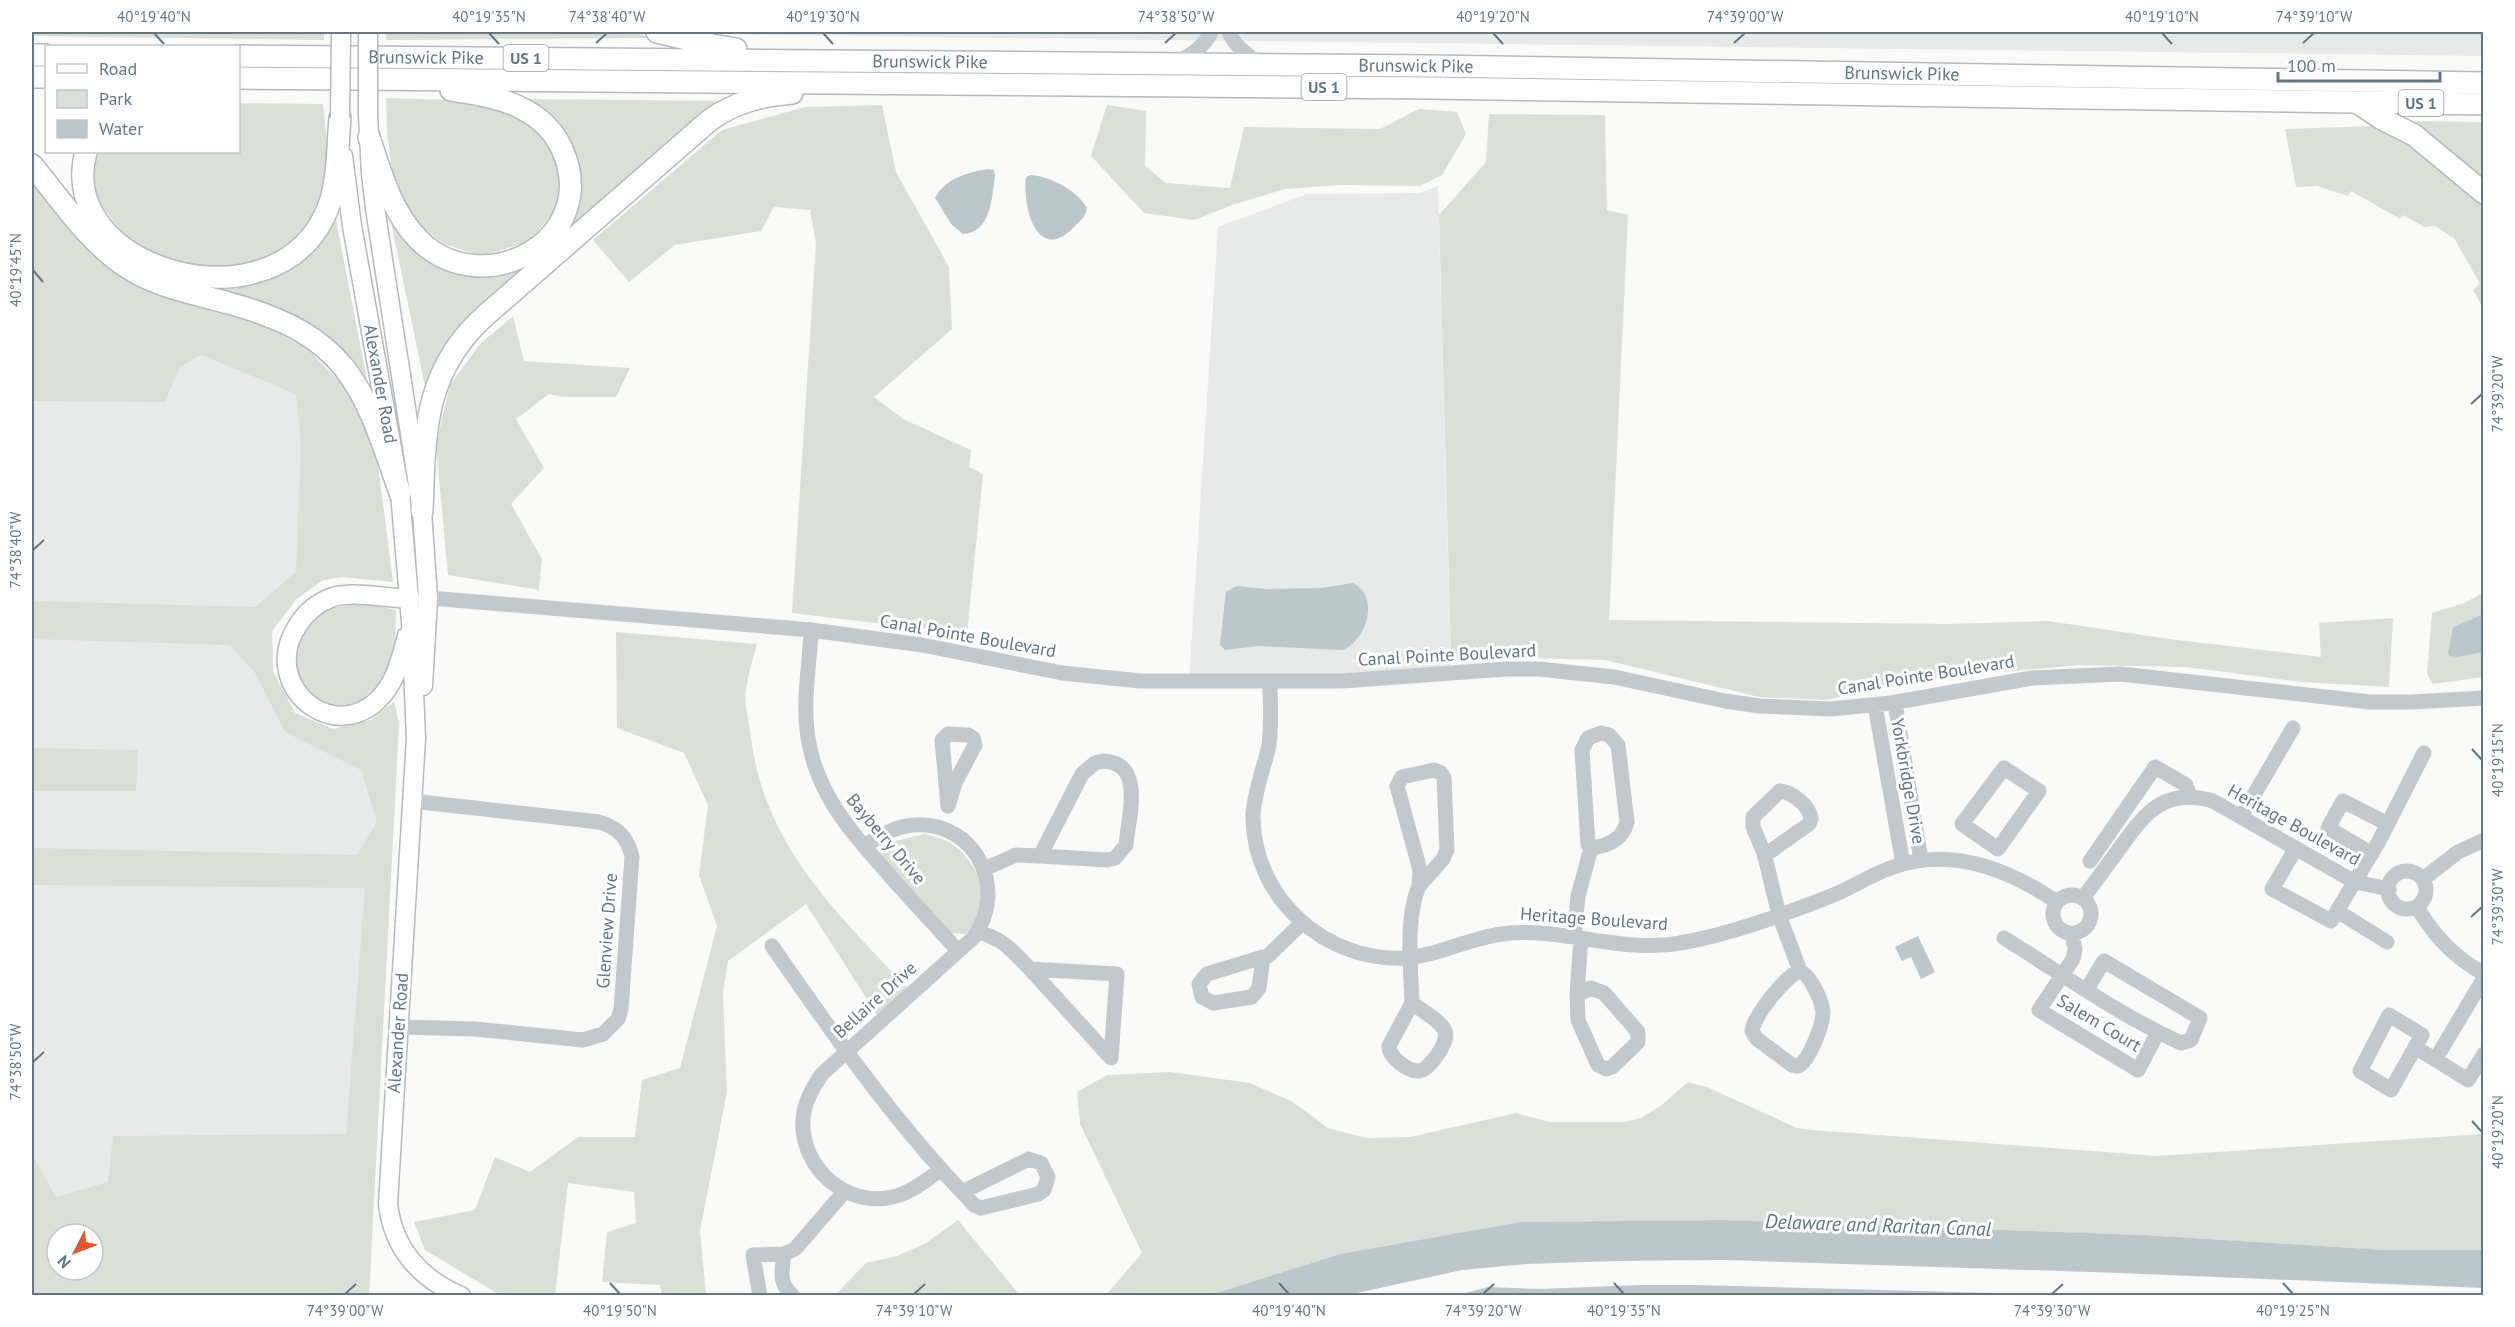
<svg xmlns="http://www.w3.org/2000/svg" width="2515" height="1327" viewBox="0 0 2515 1327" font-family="'PT Sans',sans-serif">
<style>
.built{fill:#e8e9e9;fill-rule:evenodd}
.green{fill:#dadfd7;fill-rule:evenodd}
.water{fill:#bbc7cb}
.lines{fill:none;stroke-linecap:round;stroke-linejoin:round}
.major-casing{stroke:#b5babe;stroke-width:21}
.highway-casing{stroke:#b4b9bd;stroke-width:24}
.minor{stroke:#c3c8cc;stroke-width:15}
.major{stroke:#fff;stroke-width:18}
.highway{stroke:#fff;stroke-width:21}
.major-bridge-casing{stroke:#b5babe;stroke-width:21;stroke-linecap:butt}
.major-bridge{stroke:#fff;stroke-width:18}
.ticks{fill:none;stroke:#657683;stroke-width:2}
.labels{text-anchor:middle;stroke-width:6;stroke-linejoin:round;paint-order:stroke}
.shield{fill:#fff;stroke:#939fa8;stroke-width:1.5}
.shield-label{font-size:16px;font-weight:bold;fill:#657683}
.street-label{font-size:18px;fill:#657683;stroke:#fff}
.water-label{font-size:20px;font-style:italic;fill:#60757c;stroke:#fff}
.neatline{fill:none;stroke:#657683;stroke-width:2}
.ticks-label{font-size:15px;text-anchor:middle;fill:#657683}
</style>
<rect width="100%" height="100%" fill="#fafaf8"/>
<!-- built -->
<path class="built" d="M722 32H2483L2484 56 756 35Z
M32 180 154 292 267 327 307 349 343 385 378 466 393 582 343 577 323 580 296 600 272 631 273 672 295 713 333 729 371 720 394 702 399 723 369 1295H32ZM57 1234H93V1270H57Z
M1438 186 1451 673 1189 681 1218 227 1307 194 1420 193Z"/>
<!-- green -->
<path class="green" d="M32 32H324V40L32 36Z
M386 32H632L653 38 386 40Z
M386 98 485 101 535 127 560 162 557 209 528 242 481 256 444 244 415 222 393 180 387 132Z
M525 99 729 101 564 234 578 172Z
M239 103 323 104 329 164 316 215 289 250 238 267H199L165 260 125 235 92 194 94 152H238Z
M882 105 896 172 949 267 952 329 874 397 903 419 971 450 969 467 983 474 967 634 792 613 816 243 810 210 774 207 761 231 675 245 629 282 593 240 722 130 805 107Z
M1107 105 1146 111 1145 166 1166 183 1230 188 1244 127 1380 129 1419 109 1457 112 1466 134 1442 175 1420 186 1341 185 1285 189 1235 204 1194 220 1144 213 1091 156Z
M1489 114 1605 115 1607 210 1628 215 1609 620 1948 624 2048 621 2169 639 2321 657 2319 623 2393 618 2389 687 2302 682 2186 667 2079 665 1935 678 1826 700 1759 697 1605 660 1526 658 1464 660 1451 656 1439 215 1486 162Z
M2409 121 2483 122V184Z
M2371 126 2405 138 2483 204V308L2473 290 2480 284 2454 238 2435 226 2424 227 2403 215 2400 219 2351 191 2348 196 2317 186 2296 187 2285 129Z
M32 180 154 292 267 327 307 349 343 385 364 425 378 466 393 582 343 577 323 580 296 599 272 631 273 671 295 713 333 729 371 720 394 702 399 723 369 1295H32V1154L56 1197 108 1182 113 1136 346 1134 365 888 32 885V848L357 855 377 822 361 770 285 732 255 673 230 645 32 639V601L255 607 296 572 301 446 296 394 201 355 180 367 165 402 32 401ZM57 1234H93V1270H57Z
M336 220 369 390 302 322 207 289 295 263Z
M391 222 419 252 460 275 531 264 470 318 443 350 425 386Z
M513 316 524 361 630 368 616 397H562L549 394 516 419 544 468 511 504 542 559 539 590 448 575 436 445 450 385 480 344Z
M2483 593V614L2453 627 2458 657 2483 652V677L2433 684 2427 674 2432 613 2464 603Z
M362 603 396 610 395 647 384 678 361 701 332 710 302 690 296 659 303 630 326 609Z
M616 632 757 644C753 659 748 674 746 689 744 702 748 717 750 730 762 846 837 912 912 993L881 1021 806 904 728 961 723 993 727 1092 700 1231 706 1295H662L660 1285 602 1282 607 1232 636 1223 634 1192 568 1183 555 1295H500L425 1250 414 1222 475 1210 495 1157 530 1172 578 1137H635L642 1080 680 1068 717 926 699 875 708 805 684 753 617 728Z
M32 748 138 750 136 791H32Z
M925 834C934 837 945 839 952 844 965 852 985 880 984 896 984 910 974 924 966 934L949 933 879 853 886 843Z
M1170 1072 1250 1083 1293 1102 1328 1128 1366 1138 1410 1137 1516 1113 1549 1122H1624L1641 1118 1662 1105 1688 1082 1707 1087 1797 1128 1812 1130 2157 1156 2483 1134V1250H2385L2143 1235 1723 1220 1520 1222 1340 1254 1210 1295H1106L1142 1253 1080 1124 1077 1092 1107 1075Z
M958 1220 1018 1293 1028 1295H835L866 1263 897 1256 926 1243Z"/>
<!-- water -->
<path class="water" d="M989 169 994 170 995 176C992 197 991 233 963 234L951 224 935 198C945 178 969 172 989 169Z
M1030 175C1050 176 1077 190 1087 208 1086 216 1081 220 1075 226 1038 266 1022 208 1026 177Z
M1353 583C1380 596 1367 640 1343 650L1258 646 1225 650 1220 645 1226 592 1237 586 1265 589 1321 588Z
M2483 614V652L2458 657 2450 656 2448 654 2453 627Z
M1918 936 1935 972 1921 979 1911 957 1902 961 1895 947Z
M1723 1220 2143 1235 2385 1250H2483V1288L2120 1273 1723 1260 1617 1261 1527 1264 1462 1270 1348 1295H1210L1340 1254 1520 1222Z
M1640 1285H1698L2067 1295H1458L1488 1287 1540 1289Z"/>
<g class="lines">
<!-- major casing -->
<g class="major-casing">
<g id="major">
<path d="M368 115 371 174 375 208 422 511 428 598 423 686"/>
<path id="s1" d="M343 156 352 226 400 493 411 622 416 738 388 1204C393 1248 420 1279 461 1296"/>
<path d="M407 636C403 651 399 668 391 683 346 758 255 689 298 625 306 612 319 602 333 597 354 591 388 598 410 599"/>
</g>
</g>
<!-- highway casing -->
<g class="highway-casing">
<g id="highway">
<path d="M657 32 712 45 736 49"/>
<path d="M32 55H46"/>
<path id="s2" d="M238 56 1431 66 2484 83"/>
<path d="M32 77H46"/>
<path d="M238 78 1431 88 2484 104"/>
<path d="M2358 103 2382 119 2414 135 2484 193"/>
<path d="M369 137C381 173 391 211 418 239 483 305 603 239 562 149 554 131 539 117 521 108 500 97 474 94 451 90"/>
<path d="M86 152C54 268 268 331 324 217 339 188 337 150 340 118"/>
<path d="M32 165C61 200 89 243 128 268 159 288 197 294 232 304 350 337 363 386 400 493"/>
<path d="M422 511C425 433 423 370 487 314L710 120C735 102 761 96 792 93"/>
</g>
</g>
<!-- minor -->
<path class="minor" d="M1229 32C1235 47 1248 55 1261 65
M1176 63C1191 55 1204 47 1211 32
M416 599H442L811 630 922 645 1062 673 1140 681H1342L1506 669H1539L1614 677 1725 701 1760 706 1831 709 1891 703 2032 678 2121 674 2370 702H2411L2484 698
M811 630C810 663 803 697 807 730 813 791 852 833 891 877 913 902 936 926 958 951
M1270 681C1270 702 1272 724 1269 745 1264 769 1254 791 1253 816 1253 898 1325 962 1405 958 1438 956 1469 938 1502 934 1561 926 1621 954 1680 943 1729 935 1785 914 1831 896 1851 888 1869 876 1888 869 1948 845 2007 868 2057 902
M1895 703 1921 860
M1875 705 1903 864
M1601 733 1609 735 1618 745 1627 822C1623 839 1608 846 1591 848L1588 845 1582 750 1588 738Z
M948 734 968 735 973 738 975 745 955 783 948 806 942 740Z
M1103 761C1146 763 1128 818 1126 845L1115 858 1107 860 1040 856 1082 774 1095 763Z
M2004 768 2039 791 1998 849 1962 824Z
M1434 770 1441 773 1444 778 1447 850 1443 859 1419 886 1420 870 1397 786 1402 777Z
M1780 791C1792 792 1810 806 1811 819L1809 824 1768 853H1764L1753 827V817Z
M2241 817 2293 728
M864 846C879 837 895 826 914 825 976 821 1009 889 973 938L822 1074C814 1086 807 1097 804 1111 795 1160 839 1205 887 1198 908 1195 924 1182 940 1170
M2296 848 2272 889 2331 921 2378 843 2424 753
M1764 853 1779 915 1800 971
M2372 854 2328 828 2343 801 2388 824
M2090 861 2155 767 2186 785 2190 797
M984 869 1016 855 1040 856
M2388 890a19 19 0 1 1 38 0a19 19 0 1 1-38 0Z
M2423 879 2458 852 2484 840
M2053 914a19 19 0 1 1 38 0a19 19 0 1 1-38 0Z
M2083 898C2096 881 2109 863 2122 845 2147 810 2166 788 2213 801L2355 882 2389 889
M2417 907C2434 936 2454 957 2484 974
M2337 911 2387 942
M977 932C1001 937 1013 951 1030 969
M2072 934 2075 949 2073 959 2039 1010 2138 1070 2158 1032
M1574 937 1578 896 1591 848
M2004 938C2062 974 2119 1015 2181 1043L2191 1040 2200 1018 2104 961 2087 989
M772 946C831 1031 890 1116 962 1192
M1263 957 1259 988 1252 997 1213 1003 1202 997 1199 984 1207 974Z
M1263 957 1268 956 1302 923
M1030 969 1117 974 1111 1058Z
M1800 971C1811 976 1822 1001 1823 1012 1823 1024 1809 1062 1798 1066L1792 1065 1757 1039 1752 1031C1754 1016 1786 975 1800 971Z
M1591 988 1604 993 1638 1032V1042L1612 1067 1606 1069 1598 1065 1578 1020 1577 995Z
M1577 995 1581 938
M1412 1003C1422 1011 1440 1020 1445 1031 1450 1041 1429 1070 1419 1071 1408 1072 1388 1056 1389 1046Z
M1412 1003C1411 969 1405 918 1419 886
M2389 1015 2422 1035 2391 1090 2360 1071Z
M398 1027 475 1029 583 1040 603 1034 618 1019 621 1009 632 857C628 838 618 827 599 822L412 801
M2415 1047 2468 1080 2484 1054
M2435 1060 2484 978
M1029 1159 1041 1163 1048 1177 1044 1190 1038 1194 981 1208 974 1205 962 1192Z
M784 1254 795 1249 845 1191
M760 1296 753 1255 784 1254C782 1272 778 1283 793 1296"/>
<!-- major -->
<use href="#major" class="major"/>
<!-- highway -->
<use href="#highway" class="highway"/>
<!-- major-bridge casing -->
<g class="major-bridge-casing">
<path id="major-bridge" d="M368 32V115
M340 118 341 32"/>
</g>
<!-- major-bridge -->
<use href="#major-bridge" class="major-bridge"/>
</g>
<!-- ticks -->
<path class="ticks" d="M154 33 164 44M489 33 499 44M823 33 833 44M1493 33 1503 44M2162 33 2172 44M596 43 607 33M1165 43 1176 33M1734 43 1745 33M2303 43 2314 33M33 270 43 282M2471 404 2482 394M33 550 44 540M2472 749 2482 760M2471 917 2482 907M33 1062 44 1052M2472 1121 2482 1132M610 1283 620 1294M1279 1283 1289 1294M1614 1283 1624 1294M2283 1283 2293 1294M345 1294 356 1284M914 1294 925 1284M1483 1294 1494 1284M2052 1294 2063 1284"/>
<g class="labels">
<!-- shield labels -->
<g class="shield">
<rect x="503.5" y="45" width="45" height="26" rx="4.5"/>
<rect x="1301.5" y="74" width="45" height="26" rx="4.5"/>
<rect x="2398.5" y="90" width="45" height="26" rx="4.5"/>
</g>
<g class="shield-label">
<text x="526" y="64">US 1</text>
<text x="1324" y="93">US 1</text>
<text x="2421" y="109">US 1</text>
</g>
<!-- street labels -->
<g class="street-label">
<text dy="6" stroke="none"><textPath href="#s2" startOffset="188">Brunswick Pike</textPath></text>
<text dy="6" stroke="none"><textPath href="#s2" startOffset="692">Brunswick Pike</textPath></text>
<text dy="6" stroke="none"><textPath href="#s2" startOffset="1178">Brunswick Pike</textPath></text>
<text dy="6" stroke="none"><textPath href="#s2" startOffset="1664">Brunswick Pike</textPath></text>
<text dy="6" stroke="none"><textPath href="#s1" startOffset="231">Alexander Road</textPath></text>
<text transform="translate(968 636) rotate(10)" y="6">Canal Pointe Boulevard</text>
<text transform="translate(1447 655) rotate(-3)" y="6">Canal Pointe Boulevard</text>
<text transform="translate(1926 675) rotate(-9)" y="6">Canal Pointe Boulevard</text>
<text transform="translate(1908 781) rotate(80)" y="6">Yorkbridge Drive</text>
<text transform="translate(2294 825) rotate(29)" y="6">Heritage Boulevard</text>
<text transform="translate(886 839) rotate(50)" y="6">Bayberry Drive</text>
<text transform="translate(1594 919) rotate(4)" y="6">Heritage Boulevard</text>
<text transform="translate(607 931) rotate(-86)" y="6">Glenview Drive</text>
<text transform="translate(875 1000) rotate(-42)" y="6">Bellaire Drive</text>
<text transform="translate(2099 1023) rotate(31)" y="6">Salem Court</text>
<text transform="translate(398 1033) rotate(-86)" y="6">Alexander Road</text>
</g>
<!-- water labels -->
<g class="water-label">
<text transform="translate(1878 1225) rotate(2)" y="7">Delaware and Raritan Canal</text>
</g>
</g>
<!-- border -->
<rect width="2515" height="1327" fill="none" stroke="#ffffff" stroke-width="66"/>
<!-- legend -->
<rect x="45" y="45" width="195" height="108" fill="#ffffff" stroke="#c1c8cd" stroke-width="1.5"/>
<rect x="57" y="64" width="30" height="9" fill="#ffffff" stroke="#c1c8cd" stroke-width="1.5"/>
<text x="99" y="75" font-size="18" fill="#657683">Road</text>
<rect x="57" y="90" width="30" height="18" fill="#dadfd7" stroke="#c1c8cd" stroke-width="1.5"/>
<text x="99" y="105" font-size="18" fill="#657683">Park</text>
<rect x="57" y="120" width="30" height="18" fill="#bbc7cb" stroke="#c1c8cd" stroke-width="1.5"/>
<text x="99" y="135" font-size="18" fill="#657683">Water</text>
<!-- north arrow -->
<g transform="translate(75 1252) rotate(228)"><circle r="28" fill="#ffffff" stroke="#c1c8cd" stroke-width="1.5"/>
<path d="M0-4.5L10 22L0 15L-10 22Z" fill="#e4572e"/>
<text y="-9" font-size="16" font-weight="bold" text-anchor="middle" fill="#657683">N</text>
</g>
<!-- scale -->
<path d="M2278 72v9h162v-9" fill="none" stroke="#657683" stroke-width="3"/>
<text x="2287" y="72" font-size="18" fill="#657683" stroke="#ffffff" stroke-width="4.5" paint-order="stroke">100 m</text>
<rect x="33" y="33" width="2449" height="1261" class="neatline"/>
<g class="ticks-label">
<text x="154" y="22">40°19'40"N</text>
<text x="489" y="22">40°19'35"N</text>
<text x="607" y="22">74°38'40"W</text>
<text x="823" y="22">40°19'30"N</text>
<text x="1176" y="22">74°38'50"W</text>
<text x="1493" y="22">40°19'20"N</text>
<text x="1745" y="22">74°39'00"W</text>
<text x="2162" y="22">40°19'10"N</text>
<text x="2314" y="22">74°39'10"W</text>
<text transform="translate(16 270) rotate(-90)" y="5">40°19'45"N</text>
<text transform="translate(2498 394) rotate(-90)" y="5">74°39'20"W</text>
<text transform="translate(16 550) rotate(-90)" y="5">74°38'40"W</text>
<text transform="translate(2498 760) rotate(-90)" y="5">40°19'15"N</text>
<text transform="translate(2498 907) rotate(-90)" y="5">74°39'30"W</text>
<text transform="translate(16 1062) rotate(-90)" y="5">74°38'50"W</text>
<text transform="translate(2498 1132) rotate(-90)" y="5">40°19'20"N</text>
<text x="345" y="1316">74°39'00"W</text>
<text x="620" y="1316">40°19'50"N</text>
<text x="914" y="1316">74°39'10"W</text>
<text x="1289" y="1316">40°19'40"N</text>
<text x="1483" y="1316">74°39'20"W</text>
<text x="1624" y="1316">40°19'35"N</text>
<text x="2052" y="1316">74°39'30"W</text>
<text x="2293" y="1316">40°19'25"N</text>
</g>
</svg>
